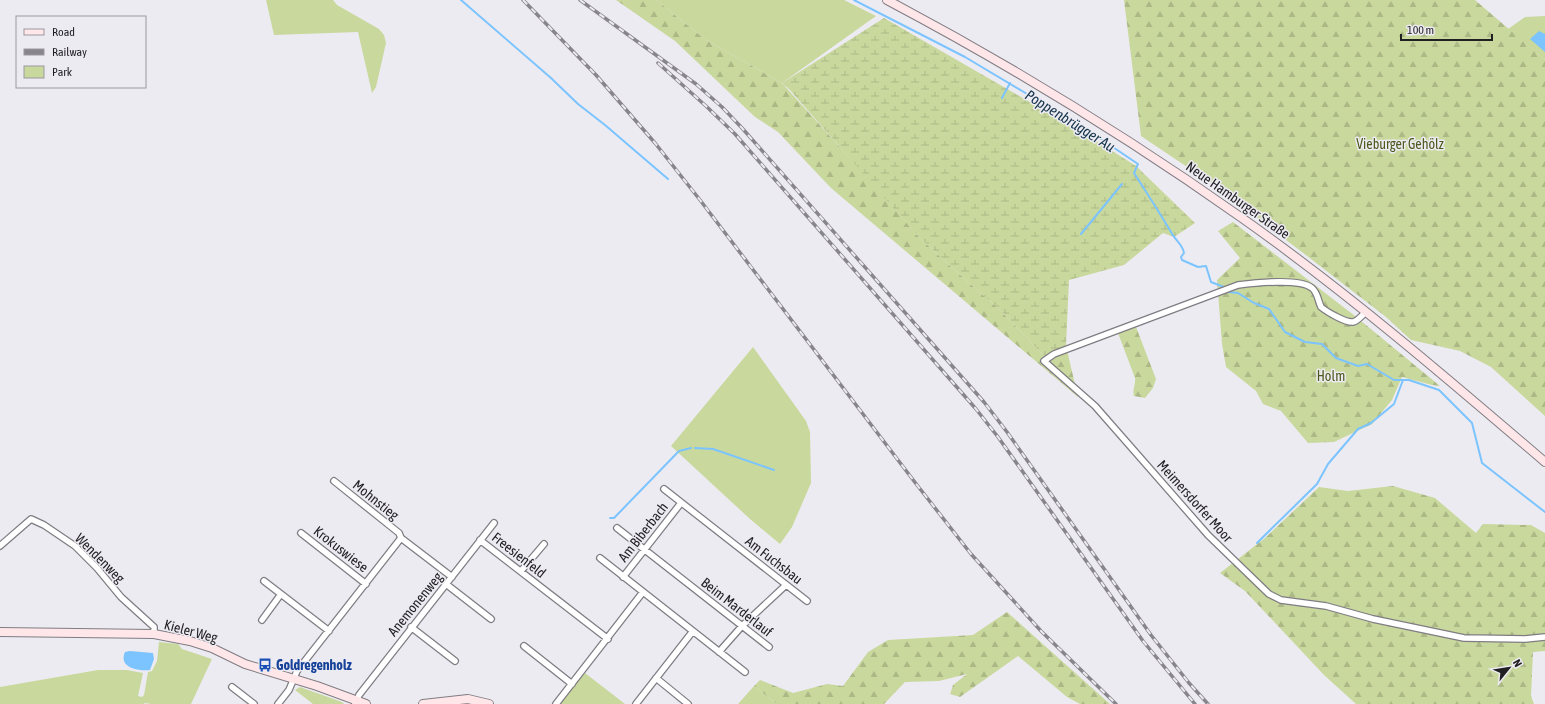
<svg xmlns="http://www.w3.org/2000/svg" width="1545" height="704" viewBox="0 0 1545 704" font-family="'Asap Condensed',sans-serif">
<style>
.green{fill:#c9d89c}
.forest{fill:url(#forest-firs)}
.wetland{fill:url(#wetland-marsh)}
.water{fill:#7bc4ff}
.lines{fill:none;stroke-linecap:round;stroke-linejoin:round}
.stream{stroke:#7bc4ff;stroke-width:2}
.street-casing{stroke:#7f7d83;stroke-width:8}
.secondary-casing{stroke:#7f7d83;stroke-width:10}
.street{stroke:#fff;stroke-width:5.5}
.secondary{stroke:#ffe6e8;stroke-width:8}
.rail-casing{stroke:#88868b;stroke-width:3.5}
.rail{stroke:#edebf2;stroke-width:2;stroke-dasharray:6;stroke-linecap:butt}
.labels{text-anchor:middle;stroke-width:3;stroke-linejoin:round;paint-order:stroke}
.park-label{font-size:14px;fill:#4d591d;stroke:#edebf2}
.street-label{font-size:14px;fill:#201f22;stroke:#edebf2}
.transit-label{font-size:14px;font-weight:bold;fill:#164399;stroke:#edebf2;text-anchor:start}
.water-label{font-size:15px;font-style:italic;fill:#14344b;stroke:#edebf2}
</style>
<defs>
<pattern id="forest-firs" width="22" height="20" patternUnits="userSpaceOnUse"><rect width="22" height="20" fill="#c9d89c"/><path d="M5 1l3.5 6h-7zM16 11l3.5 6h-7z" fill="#acb986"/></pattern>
<pattern id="wetland-marsh" width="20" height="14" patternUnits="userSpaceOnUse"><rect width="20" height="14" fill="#c9d89c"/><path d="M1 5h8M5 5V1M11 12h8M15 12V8" fill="none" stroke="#acb986"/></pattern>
</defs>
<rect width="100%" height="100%" fill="#edebf2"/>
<!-- green -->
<path class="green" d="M266 0H333L337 5 379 29 384 35 386 43 376 87 372 93 358 32 274 35Z
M656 0H844L876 16 782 83 706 40Z
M1545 16V60L1508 29 1525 17Z
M753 347 806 421 810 432 811 483 792 527 780 544 750 519 671 446Z
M159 642 178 644 182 649 212 659 191 704H151L145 703 144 704H0V687L98 670H127L143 673 138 696 142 697 144 695 148 672 152 671 157 661Z
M585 673 625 704H559Z
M754 686 777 704H738Z
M300 687 342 702 344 704H313L295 690Z"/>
<!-- forest -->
<path class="forest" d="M616 0H656L706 40 782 83 866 176 917 235 948 264 1000 310 1044 356 1066 346 1078 397 831 188 778 132 755 117 675 41Z
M1124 0H1475L1545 60V416L1491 367 1460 351 1411 340 1386 317 1311 259 1211 183 1141 136Z
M1233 222 1355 316 1440 386 1432 385 1402 377 1392 400 1372 424 1334 442 1308 443 1281 411 1263 404 1256 391 1226 367 1222 344 1217 280 1240 258 1218 231Z
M1136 327 1156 379 1153 388 1145 398 1134 396C1132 389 1136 385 1135 378L1118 333Z
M1393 486 1435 498 1476 533 1483 524 1531 525 1545 533V651L1533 652 1531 696 1534 704H1356L1324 675 1245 591 1220 573 1265 538 1319 487 1348 491Z
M1007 612 1110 704H1080L1067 697 1018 656 960 697 950 694 953 685 967 674 939 681 905 682 884 704H777L754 686 760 680 793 693 827 684 843 686 868 652 888 640 973 635Z"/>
<!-- wetland -->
<path class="wetland" d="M884 18 1087 135 1136 166 1195 223 1174 237 1163 233 1124 265 1069 280 1066 346 1044 356 1000 310 948 264 917 235 789 89 782 83Z"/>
<!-- water -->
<path class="water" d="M1539 31 1545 34V52L1530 39Z
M130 651 153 653 154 659 150 670C139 671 118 668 125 652Z"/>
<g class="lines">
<!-- stream -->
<path class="stream" d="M461 0 551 78 578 104 605 125 668 179
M854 0 965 57 1089 131 1138 164 1134 173C1147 193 1159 212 1171 232 1175 240 1183 245 1184 253L1181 257 1182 260 1198 267 1206 266 1211 282 1224 287
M1002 98 1010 83
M1081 234 1122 184
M1229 292 1238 293 1254 303 1269 309 1285 332 1305 342 1322 344 1336 358 1358 366 1367 364 1394 380H1409L1439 390 1472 423 1482 463 1545 512
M695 448 713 449 774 470
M610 518H614L679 451 691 448
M1257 543 1317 484 1328 464 1358 429 1371 423 1394 404 1403 380"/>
<!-- street casing -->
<g class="street-casing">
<path id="street" d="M1366 312C1362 315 1358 321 1353 322 1346 323 1327 312 1321 307 1318 301 1318 293 1312 288 1300 278 1254 283 1238 285L1054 354 1044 361 1095 406 1208 535 1269 594 1281 600 1326 606 1373 619 1464 638 1525 639 1545 637
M334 481 399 533 401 538 452 577
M664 489 807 601
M617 528 769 647
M301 533 366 584
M480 540 608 639
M0 546 31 519 44 525 75 546 97 568 121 597 154 627V634
M600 558 745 672
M521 571 544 544
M623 577 681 503
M264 581 329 631
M446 584 491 619
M262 620 281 594
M411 627 455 661
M524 646 572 684
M719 652 742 626 786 585
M656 678 688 704
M232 687 254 704
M278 704 289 690 297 671 401 538
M355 704 359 695 494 523
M556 704 643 592
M636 704 693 631"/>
</g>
<!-- secondary casing -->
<g class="secondary-casing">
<path id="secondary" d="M887 0C1010 65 1129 138 1242 218 1348 293 1447 378 1545 462
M0 632 154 634 190 641 212 648 245 664 317 686 366 704
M423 704 468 699 489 704"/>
</g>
<!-- street -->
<use href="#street" class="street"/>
<!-- secondary -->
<use href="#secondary" class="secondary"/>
<!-- rail casing -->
<g class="rail-casing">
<path id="rail" d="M523 0 596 75 655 143 700 200 917 485 971 554 1041 631 1116 704
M580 0 696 84 722 107 742 128 984 402 1007 432 1151 635 1189 683 1208 704
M658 63 707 107 735 134 976 409 998 437 1143 641 1195 704"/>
</g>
<!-- rail -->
<use href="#rail" class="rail"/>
</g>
<!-- icons -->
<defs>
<g id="bus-bare" transform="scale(1.08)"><path d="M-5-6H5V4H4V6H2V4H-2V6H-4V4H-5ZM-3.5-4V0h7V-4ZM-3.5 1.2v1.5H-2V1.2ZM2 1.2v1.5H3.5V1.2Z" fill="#1a4fb4" stroke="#edebf2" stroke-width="2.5" paint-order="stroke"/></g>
</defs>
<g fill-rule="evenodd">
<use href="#bus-bare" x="265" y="665"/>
</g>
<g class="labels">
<!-- park labels -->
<g class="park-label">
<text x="1400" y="149">Vieburger Gehölz</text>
<text x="1331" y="381">Holm</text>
</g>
<!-- street labels -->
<g class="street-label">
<text transform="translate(1238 200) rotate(35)" y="5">Neue Hamburger Straße</text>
<text transform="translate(376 500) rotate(39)" y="5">Mohnstieg</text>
<text transform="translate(1195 501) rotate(48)" y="5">Meimersdorfer Moor</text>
<text transform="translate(643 532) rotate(-52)" y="5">Am Biberbach</text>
<text transform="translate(341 549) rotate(38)" y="5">Krokuswiese</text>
<text transform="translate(519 555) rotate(38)" y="5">Freesienfeld</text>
<text transform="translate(100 558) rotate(45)" y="5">Wendenweg</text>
<text transform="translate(774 560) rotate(38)" y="5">Am Fuchsbau</text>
<text transform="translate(415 604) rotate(-51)" y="5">Anemonenweg</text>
<text transform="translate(737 607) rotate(38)" y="5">Beim Marderlauf</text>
<text transform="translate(191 631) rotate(15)" y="5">Kieler Weg</text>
</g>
<!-- transit labels -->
<g class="transit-label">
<text x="276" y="670">Goldregenholz</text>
</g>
<!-- water labels -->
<g class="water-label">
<text transform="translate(1070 121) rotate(32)" y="5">Poppenbrügger Au</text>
</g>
</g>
<!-- legend -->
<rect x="16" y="16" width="130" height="72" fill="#edebf2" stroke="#9b999f"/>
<rect x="24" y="29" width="20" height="6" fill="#ffe6e8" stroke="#9b999f"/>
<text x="52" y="36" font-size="12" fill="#201f22">Road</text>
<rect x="24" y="49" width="20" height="6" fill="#88868b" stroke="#9b999f"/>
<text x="52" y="56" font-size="12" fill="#201f22">Railway</text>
<rect x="24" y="66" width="20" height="12" fill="#c9d89c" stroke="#9b999f"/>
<text x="52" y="76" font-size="12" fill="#201f22">Park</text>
<!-- north arrow -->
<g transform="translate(1509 668) rotate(60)" stroke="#edebf2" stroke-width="3" paint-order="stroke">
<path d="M0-3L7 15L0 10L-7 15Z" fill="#201f22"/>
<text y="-6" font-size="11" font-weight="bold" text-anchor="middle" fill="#201f22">N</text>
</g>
<!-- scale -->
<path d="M1401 34v6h91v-6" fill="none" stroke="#201f22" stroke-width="2"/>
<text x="1407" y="34" font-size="12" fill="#201f22" stroke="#edebf2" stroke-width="3" paint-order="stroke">100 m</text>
</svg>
